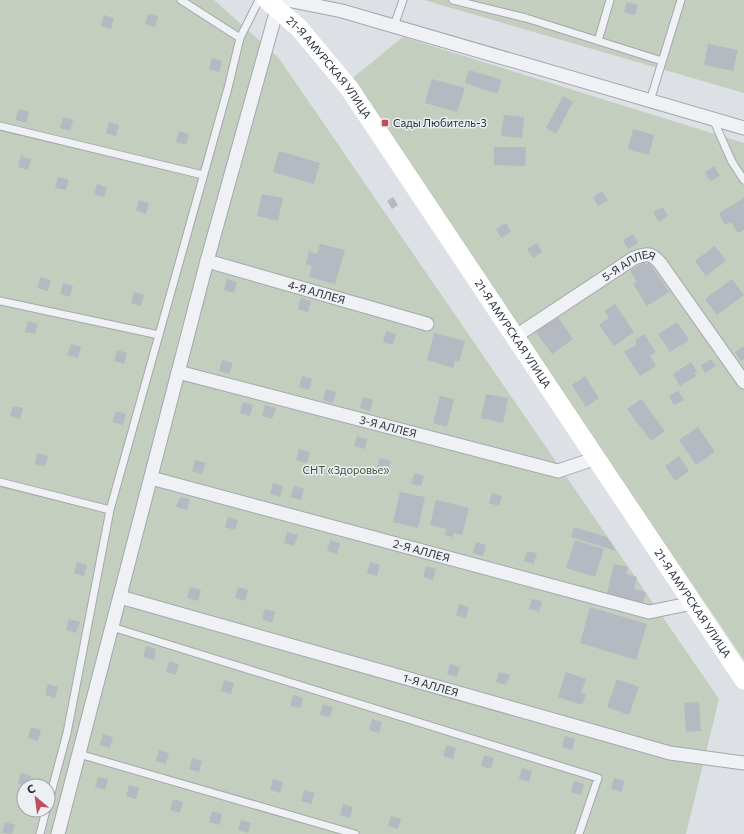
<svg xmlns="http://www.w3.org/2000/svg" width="744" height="834" viewBox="0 0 744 834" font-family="Commissioner,sans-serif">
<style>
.green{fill:#c3cebf;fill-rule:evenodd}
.building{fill:#b5b9c1}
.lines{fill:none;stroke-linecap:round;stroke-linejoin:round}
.lane-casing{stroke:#a3a7ae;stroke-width:9}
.street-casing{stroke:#a3a7ae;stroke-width:15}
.lane{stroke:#eff1f4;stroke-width:7}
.street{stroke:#eff1f4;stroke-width:13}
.secondary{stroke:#fff;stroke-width:19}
.poi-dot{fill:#be4f5b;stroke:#eceff3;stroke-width:1.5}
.labels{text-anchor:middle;stroke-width:3;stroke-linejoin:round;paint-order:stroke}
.street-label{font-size:11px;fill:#292e3a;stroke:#eceff3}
.poi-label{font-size:11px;fill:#292e3a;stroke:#eceff3;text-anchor:start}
.park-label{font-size:11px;fill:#3c5437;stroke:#eceff3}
</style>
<rect width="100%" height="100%" fill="#dde0e5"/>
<!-- green -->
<path class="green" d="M0 0H214L278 57 719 699 686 834H0ZM24 786H48V810H24Z
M424 0H744V93Z
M403 37 744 143V660L349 81Z"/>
<!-- building -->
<path class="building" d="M627 2 638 5 635 15 624 12Z
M148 14 158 16 155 27 145 24Z
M104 15 114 18 111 29 101 26Z
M708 44 738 50 733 71 704 65Z
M212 58 222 61 219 72 209 69Z
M469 70 502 80 497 94 465 83Z
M432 79 465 88 457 112 425 103Z
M563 96 573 102 556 134 546 128Z
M19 109 29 112 26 123 15 120Z
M504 115 524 117 522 138 501 136Z
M63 117 73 120 70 131 60 128Z
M109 122 119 125 116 136 106 133Z
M633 129 654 135 649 155 628 149Z
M179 131 189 134 186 145 176 142Z
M494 147H526L525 166 494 165Z
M279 151 320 163 314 184 273 172Z
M21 156 31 159 28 170 18 167Z
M714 166 720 176 710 181 705 172Z
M58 177 69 180 66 190 55 188Z
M97 184 107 187 104 197 94 195Z
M602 191 608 200 598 206 593 197Z
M262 194 283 198 278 221 257 216Z
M393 197 398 205 392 209 387 201Z
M744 198V230L738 233 731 222 725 225 719 213Z
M139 200 149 203 146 214 136 210Z
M663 207 668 216 659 222 653 212Z
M506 223 511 232 501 238 496 229Z
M633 234 638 243 628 249 623 240Z
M537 243 542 252 533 258 527 249Z
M320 244 345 250 335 284 309 277 312 266 306 264 309 251 317 254Z
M715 246 726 261 706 276 695 261Z
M644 262 646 265 649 262 669 292 647 306 633 284 637 282 630 271Z
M41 277 51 280 48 291 37 288Z
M227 279 237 282 234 293 224 290Z
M732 279 744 295 717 315 705 299Z
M63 283 73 286 70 297 60 294Z
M134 292 144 295 141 306 131 303Z
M301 298 311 301 308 312 298 309Z
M615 304 634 332 614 346 599 325 609 318 604 311Z
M557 316 573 339 552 354 535 331Z
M28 321 38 324 35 334 25 332Z
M677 322 689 340 670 352 658 334Z
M386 331 396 334 393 345 383 342Z
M434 333 465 341 459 362 455 361 453 368 427 360Z
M644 334 656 352 650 356 656 366 640 376 624 352 637 344 635 340Z
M71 344 81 347 78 358 67 355Z
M744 346V359L741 361 735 352Z
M117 350 127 353 124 364 114 361Z
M711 359 716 366 705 373 701 365Z
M222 360 233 363 229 374 219 371Z
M691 362 697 371 694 372 696 376 680 386 673 374Z
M302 376 312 379 309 390 299 387Z
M585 376 599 398 586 407 572 385Z
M326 389 336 392 333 403 323 400Z
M678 391 684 400 674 405 669 396Z
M486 394 508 398 503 423 481 418Z
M440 396 454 399 447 427 433 423Z
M363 397 373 400 370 411 360 408Z
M641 399 665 431 651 441 627 409Z
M243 402 253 405 250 416 240 413Z
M265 405 276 408 272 419 262 416Z
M13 406 23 408 20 419 10 416Z
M116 411 126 414 123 425 112 422Z
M698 427 715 452 696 465 679 440Z
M357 436 367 439 365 449 354 446Z
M299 449 310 452 307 463 296 460Z
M37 453 48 456 45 466 35 464Z
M679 456 689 471 675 481 665 466Z
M380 458 391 461 387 471 377 468Z
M195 460 206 463 202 474 192 471Z
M414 473 424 476 421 486 411 484Z
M273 483 283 486 280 497 270 494Z
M294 486 304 489 301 500 290 497Z
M400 492 425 497 418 528 393 522Z
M492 493 502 496 499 506 489 503Z
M180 497 190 499 187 510 176 507Z
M436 500 469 508 462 535 454 533 453 537 445 535 446 529 430 525Z
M228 517 238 520 235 530 225 527Z
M574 527 607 537 616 551 571 537Z
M287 532 298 535 294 546 284 543Z
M330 540 340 543 337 554 327 551Z
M575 540 604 549 595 577 566 568Z
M476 542 486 545 483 556 473 553Z
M527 551 537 553 534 564 524 561Z
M77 562 87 565 84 576 74 573Z
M370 562 380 565 377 576 367 573Z
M614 564 628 567 626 574 637 577 634 589 646 592 642 606 606 597Z
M426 566 436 569 433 580 423 577Z
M190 587 201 590 198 601 187 598Z
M238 587 248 590 245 601 235 598Z
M532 599 542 601 539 612 529 609Z
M459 604 469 607 466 618 456 615Z
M590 607 647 624 636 660 580 643Z
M265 609 275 612 272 623 262 619Z
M69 619 80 622 76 633 66 630Z
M146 646 156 649 154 660 143 657Z
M169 661 179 664 176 675 166 672Z
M450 664 460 667 457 677 447 674Z
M499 672 510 675 506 685 496 682Z
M566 672 586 679 581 693 586 694 582 705 558 697Z
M617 679 639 687 629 715 607 707Z
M224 680 234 683 231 694 221 691Z
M48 684 58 687 55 698 45 695Z
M293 695 303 698 300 708 290 706Z
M699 702 701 731 686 732 684 703Z
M323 704 333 707 330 717 320 715Z
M372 719 382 722 379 733 369 730Z
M31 727 41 730 38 741 28 738Z
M103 734 113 737 110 748 100 745Z
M565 736 575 739 572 750 562 747Z
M446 745 456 748 453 759 443 756Z
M159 750 169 753 166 764 156 761Z
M484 755 494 758 491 769 481 766Z
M192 758 202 761 199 772 189 769Z
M522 768 532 771 529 782 519 779Z
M21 773 31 776 28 786 18 784Z
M98 777 108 779 105 790 95 787Z
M614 778 625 781 621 792 611 789Z
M273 779 283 782 280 793 270 790Z
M574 781 584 784 581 795 571 792Z
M129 785 139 788 136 799 126 796Z
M304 790 315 793 311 804 301 801Z
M173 799 183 802 180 813 170 810Z
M343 804 353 807 350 818 340 815Z
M212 811 222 814 220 825 209 822Z
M391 816 401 819 398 829 388 826Z
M241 820 251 823 248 833 238 830Z
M5 822 15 825 12 834 2 833Z"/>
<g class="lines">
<!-- lane casing -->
<g class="lane-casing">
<path id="lane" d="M181 0 240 38
M453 0 526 18 662 61
M394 26 403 0
M598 41 610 0
M650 101 681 0
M713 119 732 162 744 180
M0 126 203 175
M0 301 159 335
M0 482 110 510
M112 627 598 778 579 834
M79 754 355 834
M48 804 67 733 110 510 228 88 240 38 259 0
M40 834 46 810"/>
</g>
<!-- street casing -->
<g class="street-casing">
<g id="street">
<path d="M287 0 342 11 744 128"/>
<path id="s1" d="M207 261 427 324"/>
<path id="s2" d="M516 336 634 258C648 253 651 253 660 263L744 382"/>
<path id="s3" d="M178 372 558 471 597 458"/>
<path id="s4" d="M151 478 649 612 693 603"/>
<path id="s5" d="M120 597 670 753 744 763"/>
<path d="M58 834 207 261 277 9"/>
</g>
</g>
<!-- lane -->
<use href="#lane" class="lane"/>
<!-- street -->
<use href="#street" class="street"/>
<!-- secondary -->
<path class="secondary" id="s6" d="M267 0 299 28 349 88 744 680"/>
</g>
<!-- markers -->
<rect class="poi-dot" x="381" y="119" width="8" height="8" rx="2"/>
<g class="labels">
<!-- street labels -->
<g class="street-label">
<text dy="4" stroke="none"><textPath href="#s6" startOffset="92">21-Я АМУРСКАЯ УЛИЦА</textPath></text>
<text dy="4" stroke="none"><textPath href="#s2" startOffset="134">5-Я АЛЛЕЯ</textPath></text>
<text dy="4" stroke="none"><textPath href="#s1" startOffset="114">4-Я АЛЛЕЯ</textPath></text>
<text dy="4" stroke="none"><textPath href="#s6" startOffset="416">21-Я АМУРСКАЯ УЛИЦА</textPath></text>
<text dy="4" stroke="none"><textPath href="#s3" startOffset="217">3-Я АЛЛЕЯ</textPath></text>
<text dy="4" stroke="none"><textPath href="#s4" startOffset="280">2-Я АЛЛЕЯ</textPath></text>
<text dy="4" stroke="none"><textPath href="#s6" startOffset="740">21-Я АМУРСКАЯ УЛИЦА</textPath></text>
<text dy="4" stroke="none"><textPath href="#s5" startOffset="323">1-Я АЛЛЕЯ</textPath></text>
</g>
<!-- poi labels -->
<g class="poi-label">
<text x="393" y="127">Сады Любитель-3</text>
</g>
<!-- park labels -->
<g class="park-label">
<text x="346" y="474">СНТ «Здоровье»</text>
</g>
</g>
<!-- north arrow -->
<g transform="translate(36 798) rotate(331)"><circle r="19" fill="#eceff3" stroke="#9ea2a9"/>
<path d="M0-3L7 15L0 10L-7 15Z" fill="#be4f5b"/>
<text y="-6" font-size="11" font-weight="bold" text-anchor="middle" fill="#292e3a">С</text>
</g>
</svg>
